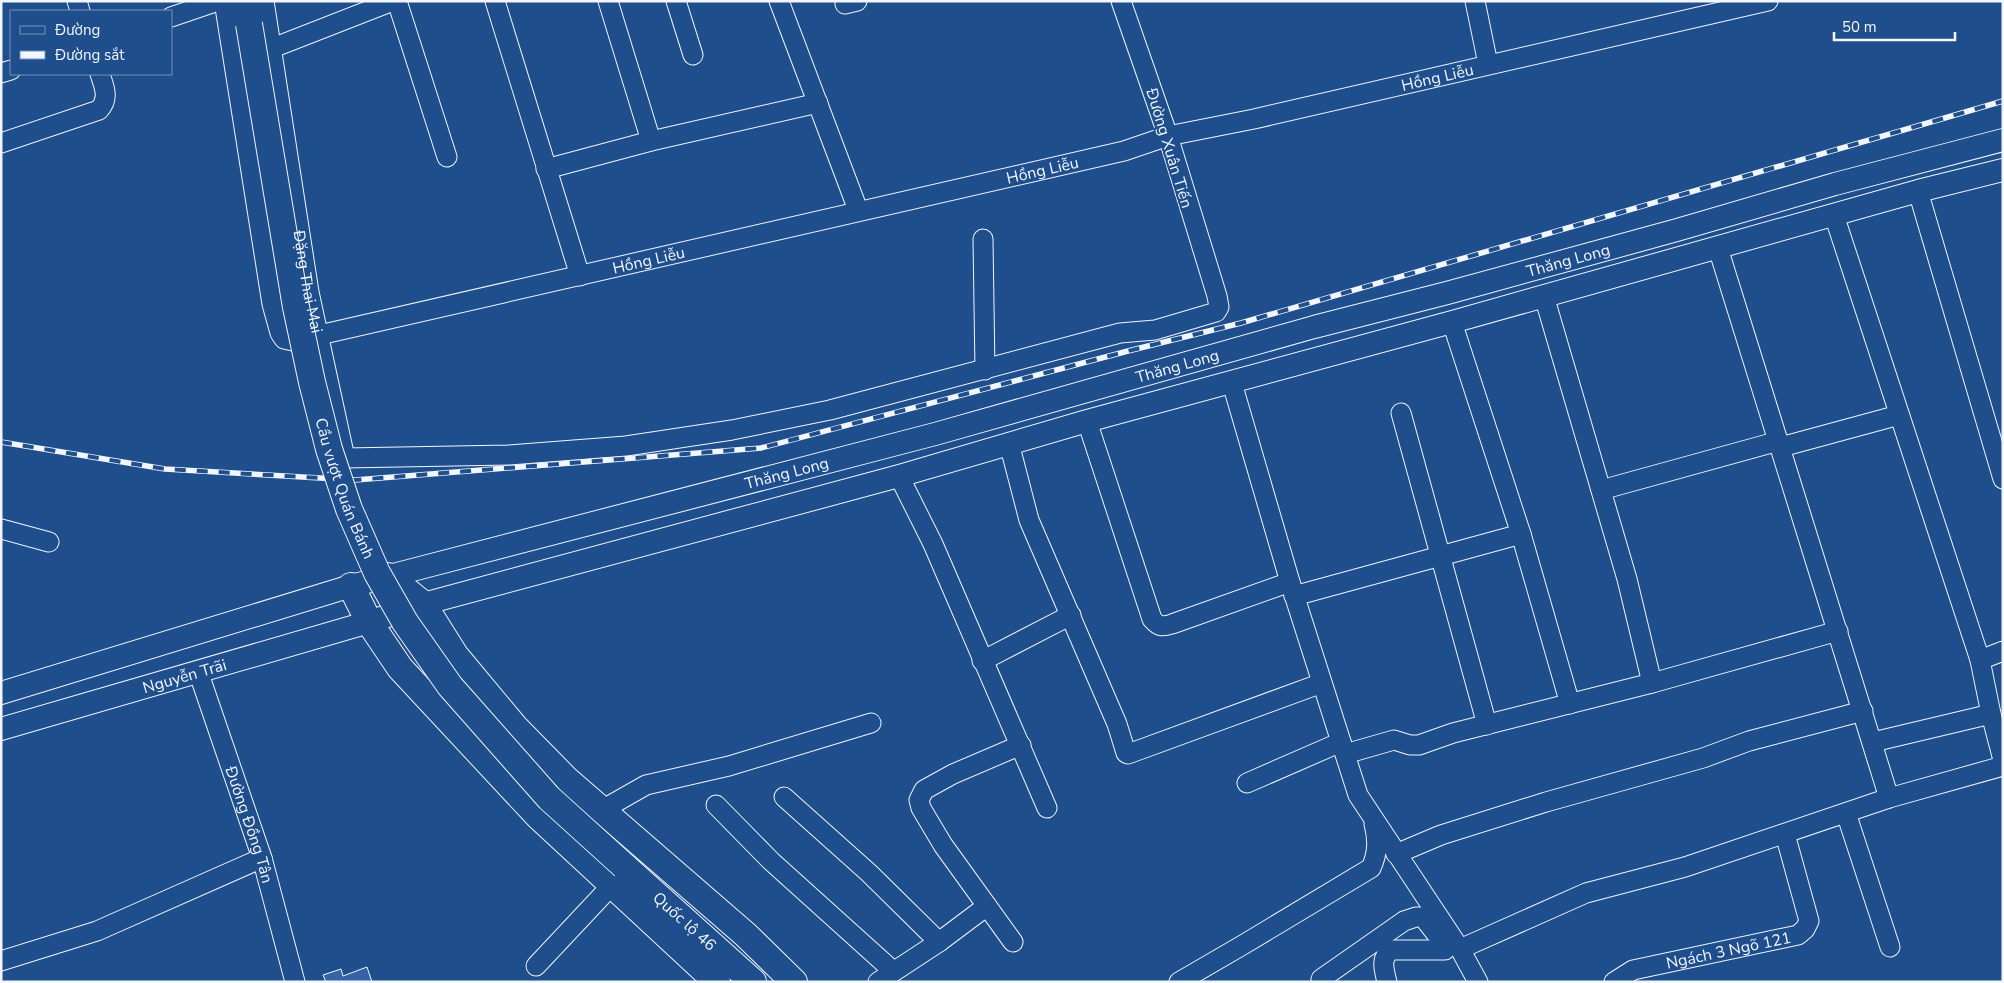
<svg xmlns="http://www.w3.org/2000/svg" width="2004" height="983" viewBox="0 0 2004 983" font-family="'Nunito Sans',sans-serif">
<style>
.building{fill:#3563a3;stroke:#f2f6ff}
.lines{fill:none;stroke-linecap:round;stroke-linejoin:round}
.minor-casing{stroke:#f2f6ff;stroke-width:21}
.major-casing{stroke:#f2f6ff;stroke-width:24}
.highway-casing{stroke:#f2f6ff;stroke-width:28}
.minor{stroke:#1f4e8c;stroke-width:19}
.major{stroke:#1f4e8c;stroke-width:22}
.highway{stroke:#1f4e8c;stroke-width:26}
.rail-casing{stroke:#f2f6ff;stroke-width:5.5}
.rail{stroke:#1f4e8c;stroke-width:4;stroke-dasharray:11;stroke-linecap:butt}
.highway-bridge-casing{stroke:#f2f6ff;stroke-width:28;stroke-linecap:butt}
.highway-bridge{stroke:#1f4e8c;stroke-width:26}
.labels{text-anchor:middle;stroke-width:4;stroke-linejoin:round;paint-order:stroke}
.street-label{font-size:16px;fill:#f2f6ff;stroke:#1f4e8c}
</style>
<rect width="100%" height="100%" fill="#1f4e8c"/>
<!-- building -->
<path class="building" d="M367 967 372 982H326L323 975 341 969 343 976Z"/>
<g class="lines">
<!-- minor casing -->
<g class="minor-casing">
<g id="minor">
<path d="M77 1 80 11"/>
<path id="s1" d="M224 1 272 304 280 333 284 339 293 341 1124 151 1168 136 1254 119 1768 1"/>
<path id="s2" d="M264 1 309 292 345 458 509 455 626 446 732 430 830 410 1120 333 1155 330 1216 312 1219 307 1217 296 1168 136 1121 1"/>
<path d="M397 1 447 157"/>
<path d="M495 1 580 276"/>
<path d="M608 1 651 141"/>
<path d="M676 1 693 55"/>
<path d="M779 1 858 210"/>
<path d="M1475 1 1488 64"/>
<path d="M845 4 857 1"/>
<path d="M171 17 218 1"/>
<path d="M270 49 393 1"/>
<path d="M1 73 11 70"/>
<path d="M1 143 99 110C110 98 104 87 100 74"/>
<path d="M546 169 651 141 818 103"/>
<path d="M1918 191 2003 479"/>
<path d="M1834 215 1980 660 1991 714 2003 760"/>
<path d="M983 239 985 370"/>
<path d="M1718 248 1889 798"/>
<path d="M1544 296 1627 579 1652 683"/>
<path d="M1452 322 1521 534 1570 704"/>
<path d="M1232 383 1290 582 1358 795 1460 949 1478 982"/>
<path d="M1401 413 1487 725"/>
<path d="M1087 421 1152 619C1159 627 1162 627 1172 624L1290 582"/>
<path d="M1009 443 1029 520 1117 724 1126 753 1128 754 1322 683"/>
<path d="M1781 447 1899 415"/>
<path d="M899 476 933 544 1047 808"/>
<path d="M1601 490 1779 441"/>
<path d="M1 529 49 542"/>
<path d="M1294 596 1521 534"/>
<path d="M1980 660 2003 651"/>
<path d="M982 661 1071 615"/>
<path id="s3" d="M198 671 262 858 295 982"/>
<path d="M1873 742 1991 714"/>
<path d="M1345 754 1394 740 1410 745H1419L1453 733 1652 683 1838 631"/>
<path d="M1247 783 1341 742"/>
<path d="M784 797 869 873 939 942"/>
<path d="M716 805 771 861 893 971"/>
<path d="M602 810 646 785 729 766 871 723"/>
<path d="M1846 813 1890 947"/>
<path d="M1396 854 1441 835 1546 802 1703 758 1749 741 1863 711"/>
<path d="M1013 942 943 845 921 808 919 800 924 790 953 774 1021 745"/>
<path d="M1460 949 1586 893 1685 867 1889 798 2003 766"/>
<path d="M1 961 97 931 262 858"/>
<path d="M536 966 612 885"/>
<path d="M1321 979 1404 921 1416 917H1423L1437 935"/>
<path d="M878 982 939 942 987 906"/>
<path d="M1179 982 1241 946 1371 868C1378 853 1378 840 1374 824"/>
<path d="M1387 982C1384 970 1380 958 1391 950H1445"/>
<path id="s4" d="M1614 982 1633 970 1798 935 1805 929 1809 921 1785 834"/>
</g>
</g>
<!-- major casing -->
<g class="major-casing">
<g id="major">
<path id="s5" d="M1 693 351 586 935 434 1314 327 1447 293 1677 230 1835 184 2003 140"/>
<path id="s6" d="M1 729 369 622 423 604 899 476 1087 421 1452 322 1918 191 2003 170"/>
</g>
</g>
<!-- highway casing -->
<g class="highway-casing">
<g id="highway">
<path d="M245 1 249 24"/>
<path d="M388 576 423 604 455 655 515 727 566 779 746 935 794 982"/>
<path d="M351 586 369 622 400 668 538 816 717 982"/>
<path id="s7" d="M624 866 753 982"/>
</g>
</g>
<!-- minor -->
<use href="#minor" class="minor"/>
<!-- major -->
<use href="#major" class="major"/>
<!-- highway -->
<use href="#highway" class="highway"/>
<!-- rail casing -->
<g class="rail-casing">
<path id="rail" d="M1 442 165 469 355 480 761 448 1128 351 1241 323 2003 101"/>
</g>
<!-- rail -->
<use href="#rail" class="rail"/>
<!-- highway-bridge casing -->
<g class="highway-bridge-casing">
<g id="highway-bridge">
<path id="s8" d="M249 24 296 307 312 382 329 449 349 509 377 573 405 622 450 686 549 798 624 866"/>
</g>
</g>
<!-- highway-bridge -->
<use href="#highway-bridge" class="highway-bridge"/>
</g>
<g class="labels">
<!-- street labels -->
<g class="street-label">
<text dy="6" stroke="none"><textPath href="#s1" startOffset="1528">Hồng Liễu</textPath></text>
<text transform="translate(1170 148) rotate(73)" y="6">Đường Xuân Tiến</text>
<text dy="6" stroke="none"><textPath href="#s1" startOffset="1122">Hồng Liễu</textPath></text>
<text dy="6" stroke="none"><textPath href="#s1" startOffset="718">Hồng Liễu</textPath></text>
<text dy="6" stroke="none"><textPath href="#s5" startOffset="1626">Thăng Long</textPath></text>
<text dy="6" stroke="none"><textPath href="#s2" startOffset="284">Đặng Thai Mai</textPath></text>
<text dy="6" stroke="none"><textPath href="#s5" startOffset="1221">Thăng Long</textPath></text>
<text dy="6" stroke="none"><textPath href="#s5" startOffset="816">Thăng Long</textPath></text>
<text dy="6" stroke="none"><textPath href="#s8" startOffset="475">Cầu vượt Quán Bánh</textPath></text>
<text dy="6" stroke="none"><textPath href="#s6" startOffset="191">Nguyễn Trãi</textPath></text>
<text dy="6" stroke="none"><textPath href="#s3" startOffset="162">Đường Đồng Tân</textPath></text>
<text dy="6" stroke="none"><textPath href="#s7" startOffset="82">Quốc lộ 46</textPath></text>
<text dy="6" stroke="none"><textPath href="#s4" startOffset="120">Ngách 3 Ngõ 121</textPath></text>
</g>
</g>
<!-- border -->
<rect width="2004" height="983" fill="none" stroke="#f2f6ff" stroke-width="5"/>
<!-- legend -->
<rect x="10" y="10" width="162" height="65" fill="#1f4e8c" stroke="#7391ba"/>
<rect x="20" y="26" width="25" height="8" fill="#1f4e8c" stroke="#7391ba"/>
<text x="55" y="35" font-size="15" fill="#f2f6ff">Đường</text>
<rect x="20" y="51" width="25" height="8" fill="#f2f6ff" stroke="#7391ba"/>
<text x="55" y="60" font-size="15" fill="#f2f6ff">Đường sắt</text>
<!-- scale -->
<path d="M1834 32v8h121v-8" fill="none" stroke="#f2f6ff" stroke-width="2.5"/>
<text x="1842" y="32" font-size="15" fill="#f2f6ff" stroke="#1f4e8c" stroke-width="4" paint-order="stroke">50 m</text>
</svg>
